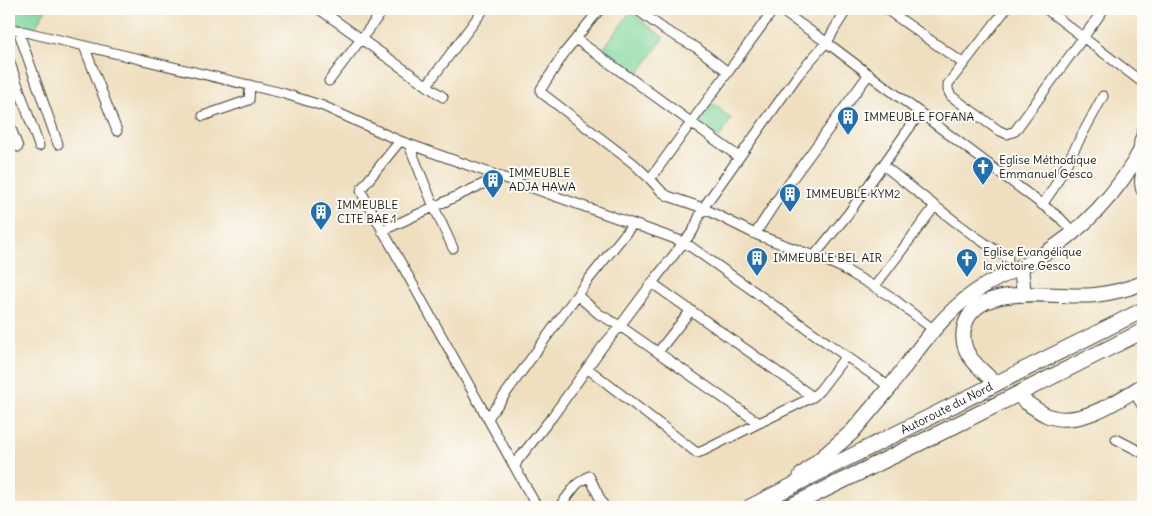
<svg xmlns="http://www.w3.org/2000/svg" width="1152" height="516" viewBox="0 0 1152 516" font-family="Delius,sans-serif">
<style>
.green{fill:#7ed69b;stroke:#4d795c}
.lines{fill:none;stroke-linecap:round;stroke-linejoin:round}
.minor-casing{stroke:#3c3934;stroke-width:11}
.primary-casing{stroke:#3c3934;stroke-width:16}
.motorway-casing{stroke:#3c3934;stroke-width:17}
.minor{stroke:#fff;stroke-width:9}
.primary{stroke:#fff;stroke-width:14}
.motorway{stroke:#fff;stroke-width:15}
.labels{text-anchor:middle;stroke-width:4;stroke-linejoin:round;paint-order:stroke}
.poi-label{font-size:12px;fill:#1c1c1c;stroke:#fdfcf7;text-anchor:start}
.street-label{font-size:12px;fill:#1c1c1c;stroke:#fdfcf7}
</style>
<rect width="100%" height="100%" fill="#fdfcf7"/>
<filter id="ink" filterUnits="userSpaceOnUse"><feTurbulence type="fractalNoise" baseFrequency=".02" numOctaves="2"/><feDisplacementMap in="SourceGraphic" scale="10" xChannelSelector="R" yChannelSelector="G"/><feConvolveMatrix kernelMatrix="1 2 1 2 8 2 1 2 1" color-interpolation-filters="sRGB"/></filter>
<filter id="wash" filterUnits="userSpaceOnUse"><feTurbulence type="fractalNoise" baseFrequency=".0096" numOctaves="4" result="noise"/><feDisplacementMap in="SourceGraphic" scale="20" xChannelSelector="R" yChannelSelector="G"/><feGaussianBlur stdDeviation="1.12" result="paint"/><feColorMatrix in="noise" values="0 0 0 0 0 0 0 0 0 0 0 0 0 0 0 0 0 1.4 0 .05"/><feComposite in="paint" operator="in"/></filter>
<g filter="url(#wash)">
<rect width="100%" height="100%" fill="#efdfbf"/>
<!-- green -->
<path class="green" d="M13 9H46L35 28 18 24Z
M630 12 664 38 638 74 604 48Z
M714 104 731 119 719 138 699 123Z"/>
</g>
<g filter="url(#ink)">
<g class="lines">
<!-- minor casing -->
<g class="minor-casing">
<path id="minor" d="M319 9 443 97
M600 9 565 52 541 89V92L543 94 633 163 650 179 662 192 668 196 703 208 755 234 827 261 842 268 890 296 934 330
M636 9 665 30 697 48 728 72
M779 9 826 42 1060 218 1073 232
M847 9 835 28 829 39 798 75 703 208 693 231 684 242 890 387
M886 9 964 64
M1006 9 948 84V90L951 96 998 130 1007 134 1015 131 1104 9
M1046 9 1143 83
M9 28 282 93 323 106 400 141 684 242 652 283
M18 30 58 144
M576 39 739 157
M84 46 117 131
M9 60 39 146
M329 81 384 9
M427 85 484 9
M203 116 249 100 250 85
M9 123 18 147
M400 141 362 188 361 191 363 195 537 507
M409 145 434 207 453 248
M1138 151 1139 141 1143 129
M883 165C924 197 964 231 1008 258
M650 179 774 9
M1042 205 1053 189 1103 96
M382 231 498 177
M755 234 781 194 869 74
M814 256 848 214 920 113
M875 286 935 206
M578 296 599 314 620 326 759 423 703 451 697 453 587 368
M658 352 691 310
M1133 391 1143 407
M488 418 585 284 633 224
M759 423 813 397 820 390 846 356
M1116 439 1143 453
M515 466 518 460 552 417 603 346 620 326 652 283 813 397
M559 507 577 484 589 476 604 507"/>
</g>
<!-- primary casing -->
<g class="primary-casing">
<path id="primary" d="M1143 171 1142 183 1143 189
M1021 266 1024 295
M989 377C974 363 960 351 964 329 973 279 1059 299 1095 295 1111 293 1128 289 1143 283
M890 387C915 353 941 315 976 291 995 278 1017 270 1037 258 1082 232 1119 192 1143 146
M1023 400C1030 405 1038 411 1046 415 1077 429 1118 401 1143 385"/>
</g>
<!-- motorway casing -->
<g class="motorway-casing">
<g id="motorway">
<path d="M801 476 852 432 890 387"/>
<path id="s1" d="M750 507 1143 310"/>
<path d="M789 507 944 431 1143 331"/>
</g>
</g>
<!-- minor -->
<use href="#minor" class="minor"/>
<!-- primary -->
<use href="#primary" class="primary"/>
<!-- motorway -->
<use href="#motorway" class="motorway"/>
</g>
</g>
<!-- icons -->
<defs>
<g id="building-pin" transform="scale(1.125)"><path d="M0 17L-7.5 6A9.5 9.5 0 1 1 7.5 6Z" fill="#1f6fb2" stroke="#fdfcf7"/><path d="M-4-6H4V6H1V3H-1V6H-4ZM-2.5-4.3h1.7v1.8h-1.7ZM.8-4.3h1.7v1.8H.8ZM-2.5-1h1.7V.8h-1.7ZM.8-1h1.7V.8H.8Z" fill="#fff"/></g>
<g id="church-pin" transform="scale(1.125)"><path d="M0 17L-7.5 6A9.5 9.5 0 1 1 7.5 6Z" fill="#1f6fb2" stroke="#fdfcf7"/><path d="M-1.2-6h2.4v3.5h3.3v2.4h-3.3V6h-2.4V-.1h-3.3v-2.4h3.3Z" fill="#fff"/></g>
</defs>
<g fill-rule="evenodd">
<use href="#building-pin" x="848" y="117"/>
<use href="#church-pin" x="983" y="167"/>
<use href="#building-pin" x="493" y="180"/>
<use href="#building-pin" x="790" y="194"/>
<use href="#building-pin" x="321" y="212"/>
<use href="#building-pin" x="757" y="258"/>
<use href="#church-pin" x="967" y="259"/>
</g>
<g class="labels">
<!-- poi labels -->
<g class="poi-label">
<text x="864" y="121">IMMEUBLE FOFANA</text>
<text x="999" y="164">Eglise Méthodique<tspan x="999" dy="14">Emmanuel Gesco</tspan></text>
<text x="509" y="177">IMMEUBLE<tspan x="509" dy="14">ADJA HAWA</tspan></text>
<text x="806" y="198">IMMEUBLE KYM2</text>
<text x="337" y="209">IMMEUBLE<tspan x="337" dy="14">CITE BAE 1</tspan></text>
<text x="983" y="256">Eglise Evangélique<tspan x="983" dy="14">la victoire Gesco</tspan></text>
<text x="773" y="262">IMMEUBLE BEL AIR</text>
</g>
<!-- street labels -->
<g class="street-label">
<text dy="4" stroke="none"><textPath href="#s1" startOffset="220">Autoroute du Nord</textPath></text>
</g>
</g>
<!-- margin -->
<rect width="1152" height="516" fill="none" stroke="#fdfcf7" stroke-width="30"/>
</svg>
